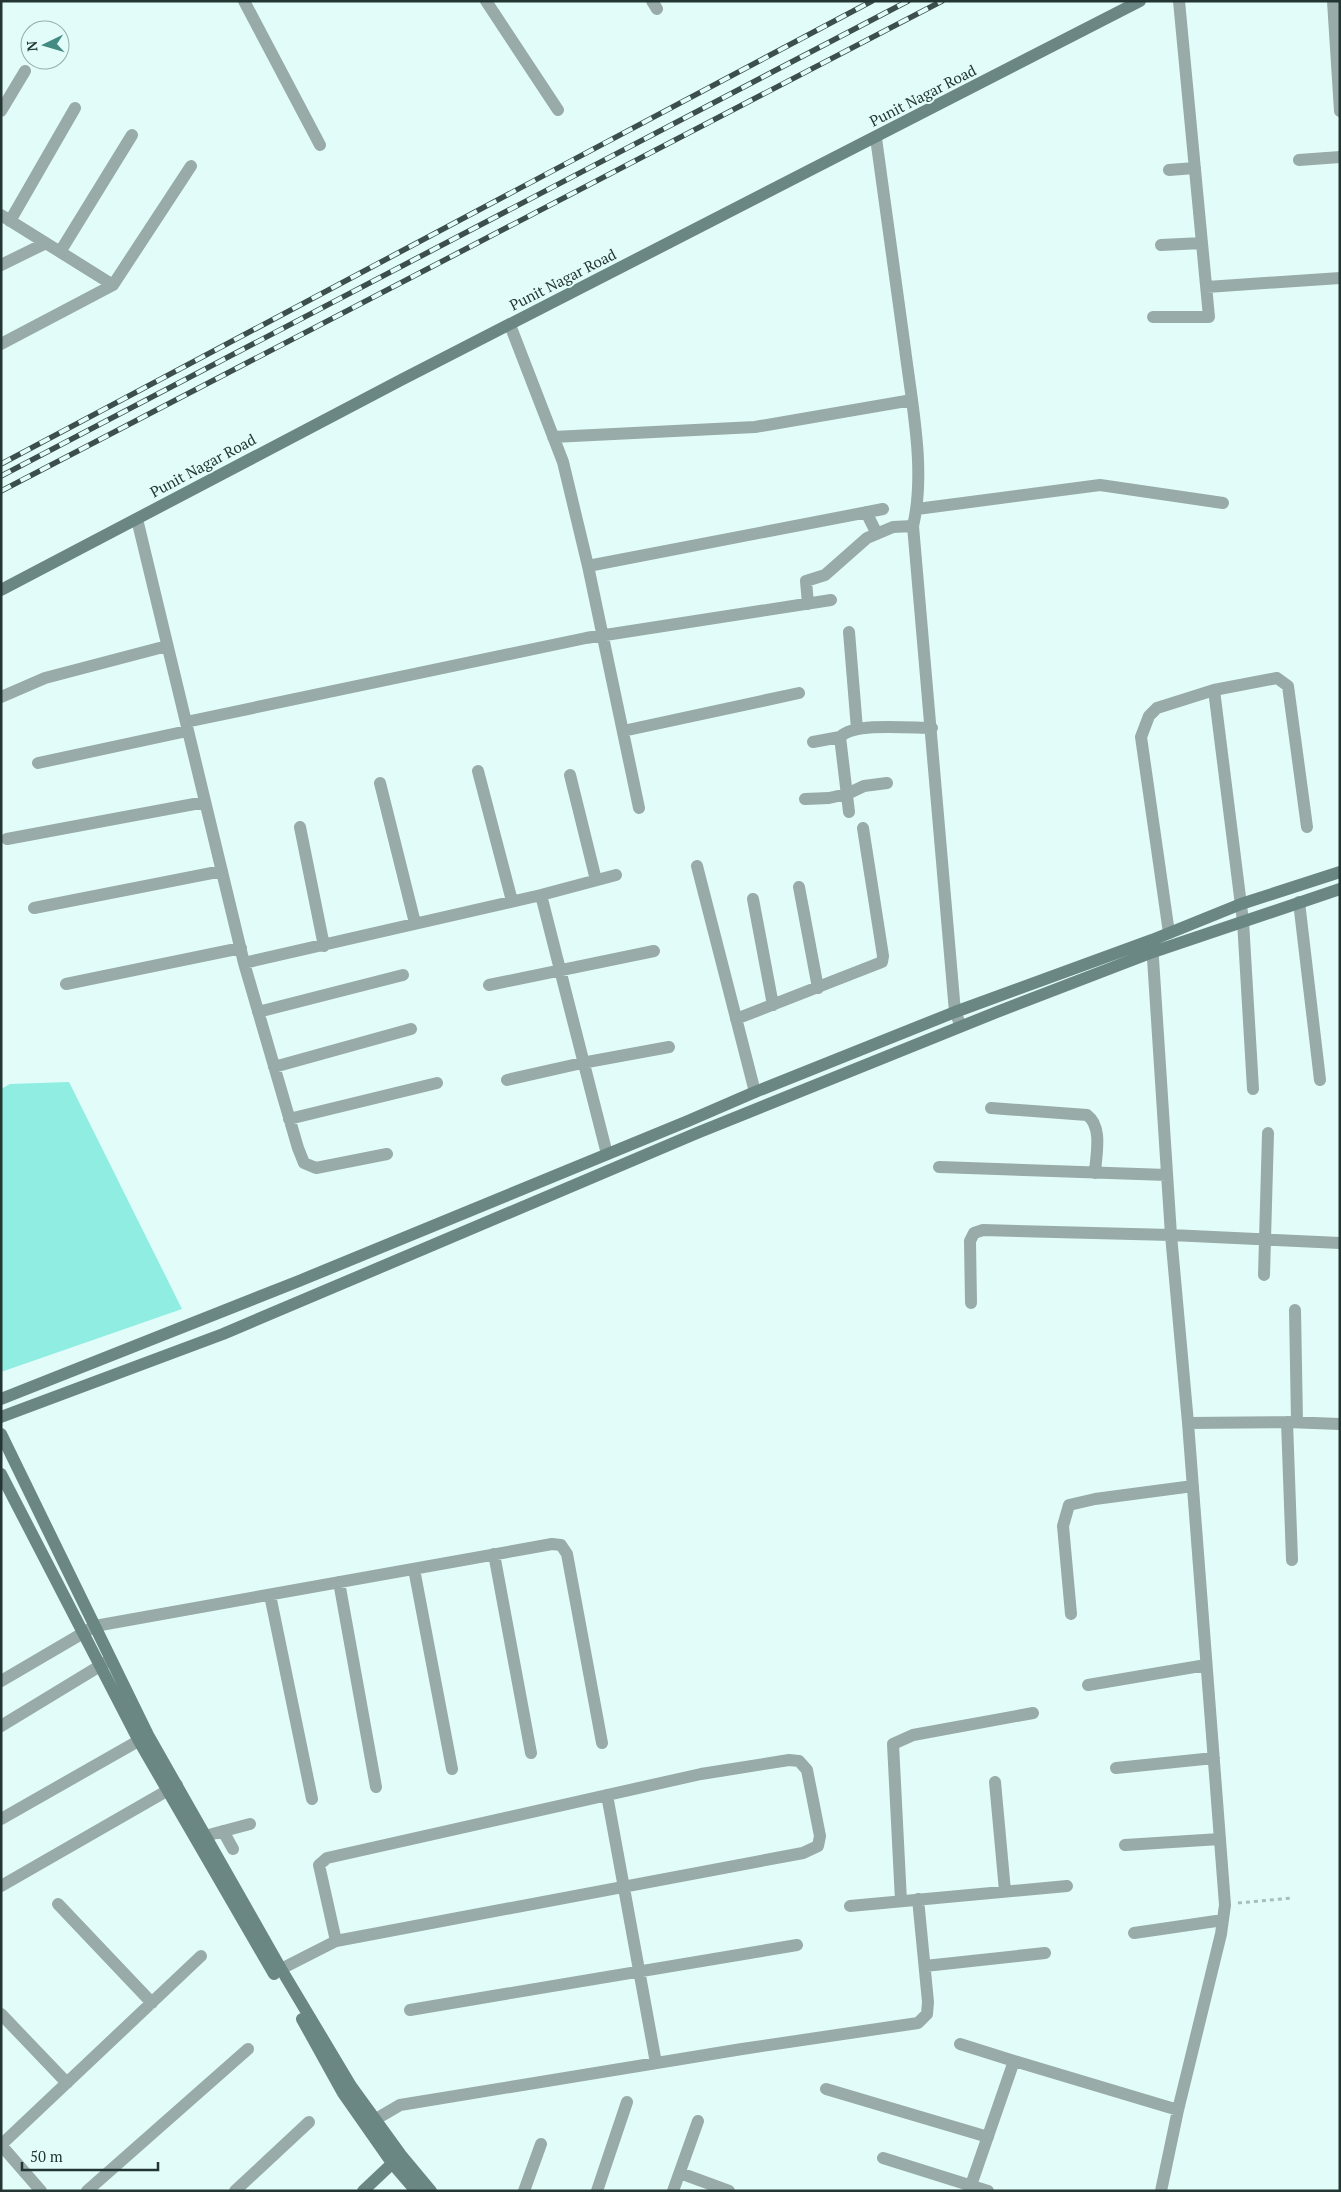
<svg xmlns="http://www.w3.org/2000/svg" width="1341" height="2192" viewBox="0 0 1341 2192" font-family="'PT Serif',serif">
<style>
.green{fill:#8fede2}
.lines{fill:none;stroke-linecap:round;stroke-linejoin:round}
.path{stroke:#a7bfbb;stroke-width:3;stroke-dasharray:4 4;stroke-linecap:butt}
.street{stroke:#98aba8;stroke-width:12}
.secondary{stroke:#6b8783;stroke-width:12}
.rail-casing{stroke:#3c4f4d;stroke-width:5.5}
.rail{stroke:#e2fdf9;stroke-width:4;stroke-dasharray:11;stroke-linecap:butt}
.labels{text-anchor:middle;stroke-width:4;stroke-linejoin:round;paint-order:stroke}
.street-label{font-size:15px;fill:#243634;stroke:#e2fdf9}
</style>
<rect width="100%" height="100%" fill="#e2fdf9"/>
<!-- green -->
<path class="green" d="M69 1082 182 1309 1 1372V1089L10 1084Z"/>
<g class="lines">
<!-- path -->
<path class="path" d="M1238 1903 1292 1898"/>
<!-- street -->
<path class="street" d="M244 1 320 145
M486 1 558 110
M652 1 657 9
M1333 1 1340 111
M1 111 25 71
M876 138C886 208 895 279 905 349 912 405 926 471 913 526L955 1012 961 1026
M1299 160 1340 157
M1169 170 1195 168
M1 215 113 285
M10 221 75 108
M1161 245 1202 243
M60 252 132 135
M1 265 46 243
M1207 287 1340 278
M1153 317H1209L1179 1
M510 325 563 462 588 566 639 808
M1 344 113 285 191 166
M553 437 755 427 912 400
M917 509 1100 485 1223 503
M866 512 877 534
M137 519 244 963 298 1148 304 1163 316 1168 387 1154
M588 566 883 509
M808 604 806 581 825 575 867 538 893 527 913 526
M849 632 857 729
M1214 690 1243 921 1253 1089
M1 697 45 678 167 646
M186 722 586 638 831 600
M623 731 799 693
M813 742 840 737
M38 763 187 731
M478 771 512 901
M570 775 596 880
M380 783 415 923
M805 799 829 798 847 794 864 786 887 783
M849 812 840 737C855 722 910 728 932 728
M300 827 324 946
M7 839 205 802
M697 866 755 1092
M799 887 818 988
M541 895 607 1154
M753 899 773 1005
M1299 902 1320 1080
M34 908 222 871
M1169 933 1141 737 1149 716 1157 708 1214 690 1277 678 1288 686 1307 827
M1152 943 1171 1235 1188 1423 1225 1905 1221 1934 1178 2110 1161 2191
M244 963 541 895 616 875
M66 984 241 948
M489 985 654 951
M258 1012 403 975
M736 1019 882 962 883 956 863 828
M274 1067 411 1029
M507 1080 582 1063 669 1047
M991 1108 1087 1115C1103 1127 1096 1154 1095 1173
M289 1119 437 1083
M939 1167 1167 1175
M1264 1275 1268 1133
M971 1303 970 1241 974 1233 983 1230 1171 1235 1340 1243
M1295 1310 1297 1422
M1287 1422 1292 1560
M1188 1423 1287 1422 1340 1424
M494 1554 531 1753
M414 1569 452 1769
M339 1582 376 1787
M270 1595 312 1799
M1071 1614 1063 1526 1069 1505 1095 1499 1193 1486
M1 1681 95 1626 552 1544 561 1545 567 1554 602 1743
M1088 1685 1206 1665
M1 1726 108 1661
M1116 1768 1214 1758
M995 1782 1005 1891
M607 1795 656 2063
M1 1819 147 1736
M223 1831 233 1849
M205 1836 250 1824
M1125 1845 1220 1839
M1 1886 177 1785
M901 1901 893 1744 913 1735 1033 1713
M58 1904 152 2003
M850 1906 1067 1886
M1134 1933 1223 1920
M925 1966 1045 1953
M281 1969 336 1941 803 1853 818 1846 820 1836 807 1770 799 1761 789 1760 701 1774 327 1858 319 1865 336 1941
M410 2010 797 1945
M1 2014 67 2083
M960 2044 1014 2061
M826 2089 988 2137
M376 2119 400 2105 742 2049 918 2023 927 2014 928 2002 918 1899
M1 2145 201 1956
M1 2145 41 2191
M883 2158 988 2191
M680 2173 729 2191
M87 2191 248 2049
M235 2191 309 2122
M524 2191 541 2144
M597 2191 627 2102
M673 2191 698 2121
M969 2191 1014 2061 1178 2110"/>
<!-- secondary -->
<path class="secondary" d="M1 590 401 380 1140 1
M1 1399 299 1281 688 1121 755 1092 955 1012 1152 940 1241 904 1340 872
M1 1417 223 1334 697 1133 997 1012 1153 952 1340 889
M1 1434 148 1735 281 1969 351 2086 401 2155 431 2191
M1 1474 139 1741 274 1974
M302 2019 343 2093 392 2163 416 2191
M363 2191 398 2158"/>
<!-- rail casing -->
<g class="rail-casing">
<path id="rail" d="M1 464 872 1
M1 476 908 1
M1 491 942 1"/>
</g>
<!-- rail -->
<use href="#rail" class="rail"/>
</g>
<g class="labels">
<!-- street labels -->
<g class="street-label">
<text transform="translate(923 96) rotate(-27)" y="5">Punit Nagar Road</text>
<text transform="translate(563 280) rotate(-27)" y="5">Punit Nagar Road</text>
<text transform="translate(203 466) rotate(-28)" y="5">Punit Nagar Road</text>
</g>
</g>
<!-- border -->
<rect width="1341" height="2192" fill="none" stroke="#243634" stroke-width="5"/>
<!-- north arrow -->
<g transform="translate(45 45) rotate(265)"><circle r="24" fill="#e2fdf9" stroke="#96adaa"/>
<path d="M0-4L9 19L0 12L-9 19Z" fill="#438a82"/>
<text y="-8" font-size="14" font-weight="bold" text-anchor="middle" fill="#243634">N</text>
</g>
<!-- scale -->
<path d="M22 2162v8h136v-8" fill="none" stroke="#243634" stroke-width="2.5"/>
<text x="30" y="2162" font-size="15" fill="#243634" stroke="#e2fdf9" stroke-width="4" paint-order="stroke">50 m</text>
</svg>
